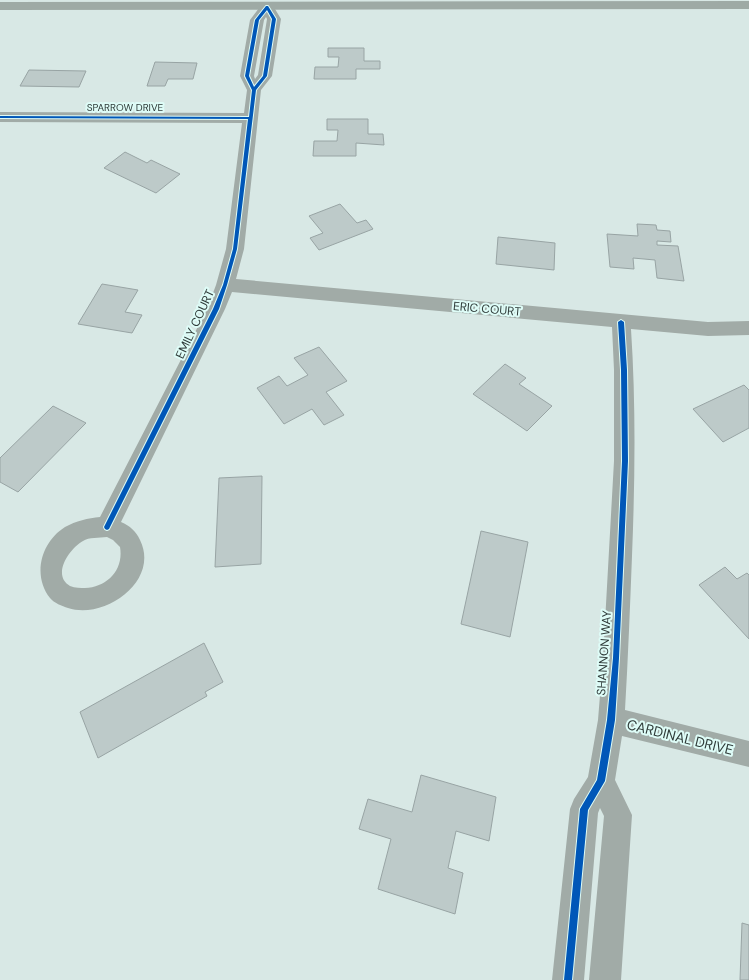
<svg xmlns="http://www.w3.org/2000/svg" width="749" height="980" viewBox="0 0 749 980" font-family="'DM Sans',sans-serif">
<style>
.building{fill:#bdcac9;stroke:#98a4a4}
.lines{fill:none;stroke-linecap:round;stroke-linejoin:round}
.street{fill:#a1aba7;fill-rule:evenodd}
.secondary{fill:#9eaaa5;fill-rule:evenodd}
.cycleway-casing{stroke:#defcf7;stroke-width:2}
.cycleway{fill:#0057b8;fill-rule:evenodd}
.labels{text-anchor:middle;stroke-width:4;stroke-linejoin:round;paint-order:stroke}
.far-street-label{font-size:10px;fill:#2f3b39;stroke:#defcf7}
.street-label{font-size:12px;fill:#2f3b39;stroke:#defcf7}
.near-street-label{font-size:14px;fill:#2f3b39;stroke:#defcf7}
</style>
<rect width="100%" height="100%" fill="#d8e8e5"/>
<!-- building -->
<path class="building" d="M328 48H364V61H380V69H356V79H314L315 67H338L339 57H328Z
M155 62 197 63 193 79H168L165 86H147Z
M29 70 86 71 79 87 20 86Z
M327 119H368V134H383L384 145 356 143V156H313L314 141H337L338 130H327Z
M125 152 147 163 151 160 180 174 156 193 104 168Z
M340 204 357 223 366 220 373 229 319 250 310 238 323 233 309 216Z
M637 224 656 225 657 230 670 231 671 242 657 241V245L678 246 684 281 657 278 655 260 633 258 634 269 610 267 607 234 638 236Z
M498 237 555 243 554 270 496 264Z
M102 284 138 290 125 312 142 315 132 333 78 324Z
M319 347 347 381 326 392 344 415 324 425 312 409 284 424 257 388 279 376 287 386 308 375 294 358Z
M505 364 526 378 519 384 552 406 527 431 473 394Z
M744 385 749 390V428L723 442 693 409Z
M53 406 86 423 18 492 0 482V458Z
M262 476 261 564 215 567 219 478Z
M481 531 528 542 510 637 461 624Z
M725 567 737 579 747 573 749 575V639L699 585Z
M204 643 223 682 205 692 207 696 98 758 80 712Z
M421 775 496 797 489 841 456 831 448 868 463 873 455 914 378 889 391 839 359 829 368 799 412 812Z
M742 923 749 925V980H740Z"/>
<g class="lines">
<!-- street -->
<path class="street" d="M267 3 272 4 281 19 272 76 261 90 244 249 236 279 708 322 749 321V335L708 336 631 329C636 405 635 480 632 556 630 607 628 659 625 710L749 741V767L622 736 615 780 632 815 621 980H589L604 816 600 808 598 813 584 980H552L570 809 574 799 588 777 598 720 603 658 614 461V370L612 327 232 292 225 309 121 522C130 526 136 531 140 540 160 580 106 620 68 608 62 606 54 603 50 598 32 575 41 542 65 527 76 521 88 518 100 517L207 309 216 285 226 249 242 123 0 122V112L244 113 247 90 240 76 250 20 262 4ZM266 17 267 19 258 75 255 79 254 76 264 20ZM107 537 113 540 120 547C124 570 107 587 85 588 81 588 75 588 70 586 51 575 70 548 83 541 89 537 99 538 107 537Z"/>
<!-- secondary -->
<path class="secondary" d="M749 1V9L0 10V2Z"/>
<!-- cycleway casing -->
<g class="cycleway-casing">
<path id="cycleway" d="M266 6H268L276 19 267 76 256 90 237 249 227 285 219 309 109 529 107 530 105 529 104 527 213 309 223 285 233 249 248 119 0 118V116L249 117 252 90 245 76 255 20ZM267 10 272 19 263 76 254 87 249 76 259 20Z
M621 320 624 322 627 370 628 461 619 658 615 720 605 781 588 810 572 980H564L580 809 597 780 607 720 613 658 622 461 621 370 618 322Z"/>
</g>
<!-- cycleway -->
<use href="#cycleway" class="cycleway"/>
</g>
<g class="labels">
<!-- far-street labels -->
<g class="far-street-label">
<text x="125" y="111">SPARROW DRIVE</text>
</g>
<!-- street labels -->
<g class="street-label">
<text transform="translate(487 309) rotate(5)" y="4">ERIC COURT</text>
<text transform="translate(195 324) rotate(-65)" y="4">EMILY COURT</text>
<text transform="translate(604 653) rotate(-86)" y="4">SHANNON WAY</text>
</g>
<!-- near-street labels -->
<g class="near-street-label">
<text transform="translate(680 737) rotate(14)" y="5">CARDINAL DRIVE</text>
</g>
</g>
</svg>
